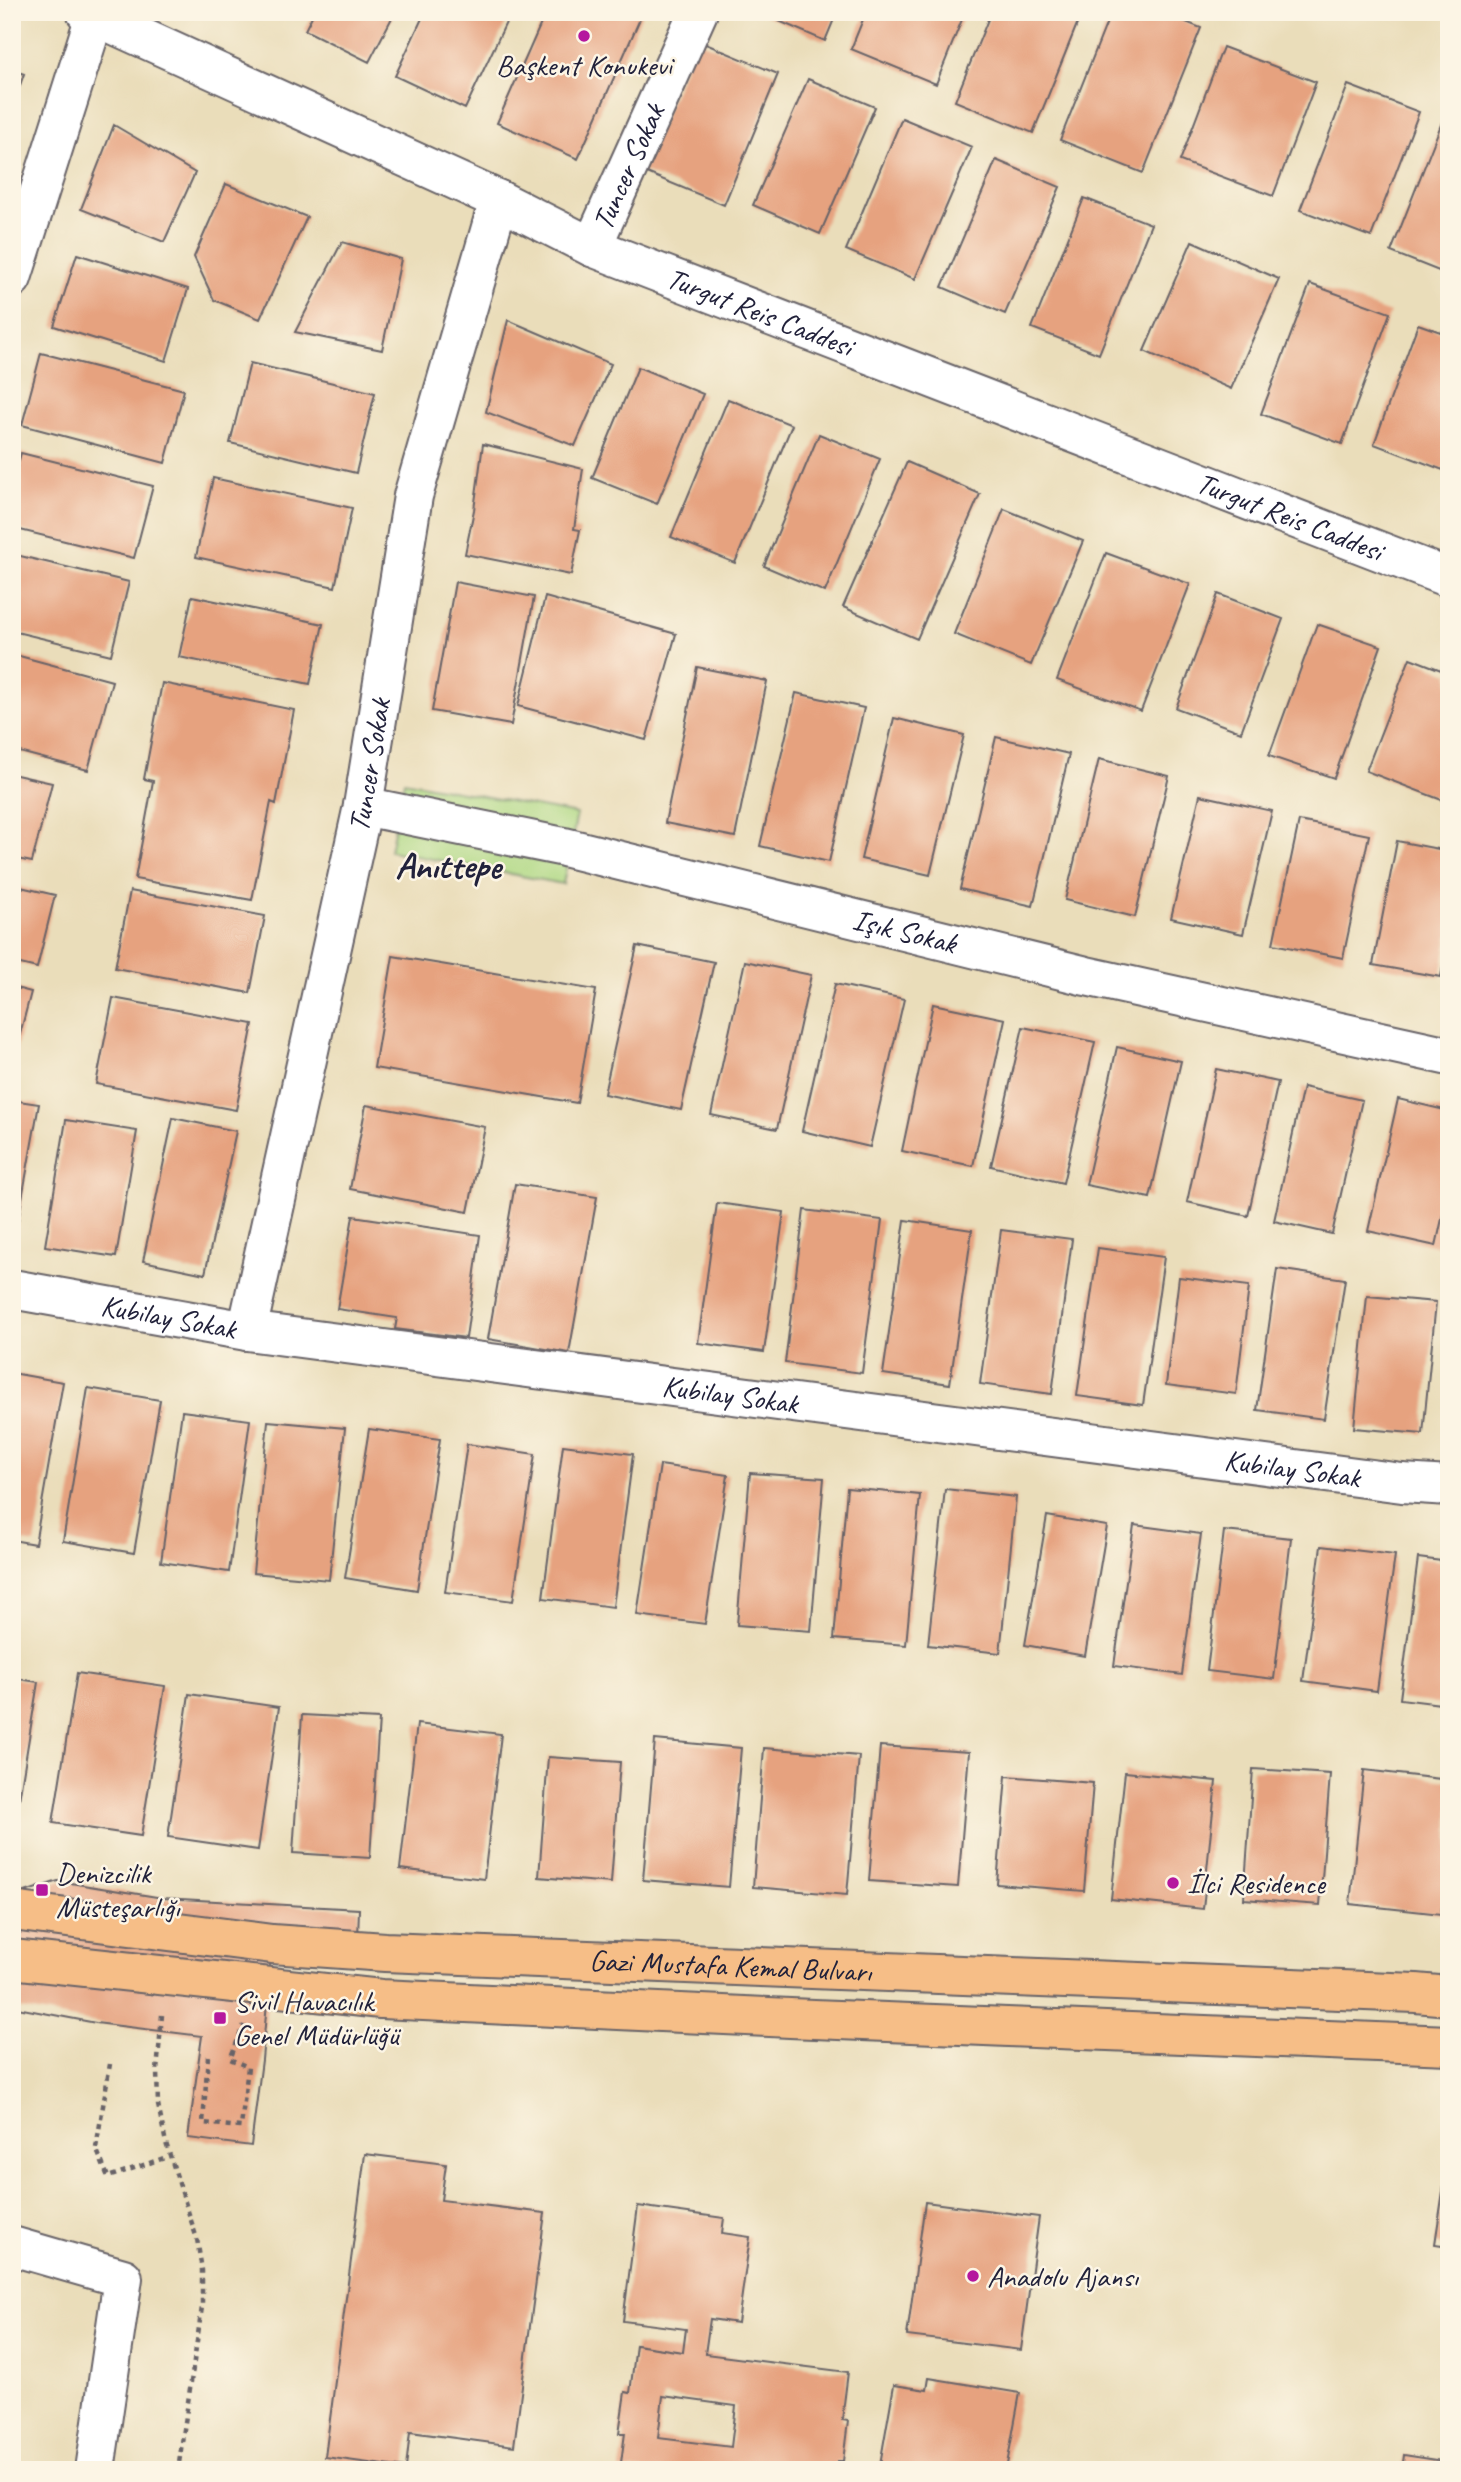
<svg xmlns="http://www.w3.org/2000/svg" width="1461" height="2482" viewBox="0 0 1461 2482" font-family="Caveat,sans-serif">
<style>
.green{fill:#afd883;stroke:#687d5f;stroke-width:2}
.building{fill:#e6a27f;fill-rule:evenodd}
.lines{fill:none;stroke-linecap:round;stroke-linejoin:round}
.minor-casing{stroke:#686367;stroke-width:42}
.major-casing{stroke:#686367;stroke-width:42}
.path{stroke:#686367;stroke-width:4.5;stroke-dasharray:5 5;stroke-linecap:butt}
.minor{stroke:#fff;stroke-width:38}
.major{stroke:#f6be87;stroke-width:38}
.poi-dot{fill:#b5179e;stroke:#fcf5e5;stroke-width:2.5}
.labels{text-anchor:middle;stroke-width:5;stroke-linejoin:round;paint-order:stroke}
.poi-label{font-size:30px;fill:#22223b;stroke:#fcf5e5;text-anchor:start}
.street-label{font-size:30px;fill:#22223b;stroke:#fcf5e5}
.district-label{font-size:37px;font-weight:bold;fill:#22223b;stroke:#fcf5e5}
</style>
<rect width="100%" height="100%" fill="#fcf5e5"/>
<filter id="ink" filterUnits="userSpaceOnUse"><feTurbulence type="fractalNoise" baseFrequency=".0143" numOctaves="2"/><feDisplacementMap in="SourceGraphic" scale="14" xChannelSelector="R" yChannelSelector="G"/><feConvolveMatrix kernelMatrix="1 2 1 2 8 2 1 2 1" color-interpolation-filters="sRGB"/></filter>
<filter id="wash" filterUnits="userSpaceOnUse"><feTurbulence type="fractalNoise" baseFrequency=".00686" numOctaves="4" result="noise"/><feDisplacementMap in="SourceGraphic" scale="28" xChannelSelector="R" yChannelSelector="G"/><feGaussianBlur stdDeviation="1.57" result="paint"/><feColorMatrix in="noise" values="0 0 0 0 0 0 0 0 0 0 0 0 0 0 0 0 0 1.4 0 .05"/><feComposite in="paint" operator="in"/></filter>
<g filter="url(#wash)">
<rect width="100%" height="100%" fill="#eaddba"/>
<!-- green -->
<path class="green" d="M404 781 577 814 563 884 390 851Z"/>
<g id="blocks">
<!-- building -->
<path class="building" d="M314 12H395L369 62 305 30Z
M425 12H511L465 109 395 76Z
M546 12H643L578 159 497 123Z
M758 12H837L825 41Z
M866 12H965L936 84 851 49Z
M991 12H1082L1033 133 955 101Z
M1111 12H1161L1201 28 1143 173 1060 140Z
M696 40 778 74 724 205 642 171Z
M1223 47 1316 82 1273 196 1180 161Z
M12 70 24 74 13 105H12Z
M808 79 875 107 820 234 753 205Z
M1348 85 1419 112 1371 237 1300 210Z
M1444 117 1449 119V275L1391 252Z
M902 118 972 147 915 279 846 250Z
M114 125 195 173 164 242 81 209Z
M996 160 1060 187 1005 314 942 287Z
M226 184 307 217 260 319 214 300 194 257Z
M1084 198 1151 224 1099 354 1032 328Z
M1192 241 1279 279 1231 389 1144 351Z
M342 242 401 259 382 350 295 332Z
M77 254 188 289 166 361 54 326Z
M1310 284 1390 313 1342 444 1261 414Z
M508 320 611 364 575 446 486 412Z
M1418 324 1449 335V455L1443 470 1374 444Z
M41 353 184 390 165 463 22 425Z
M250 363 375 393 356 473 230 443Z
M638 367 703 394 657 504 592 478Z
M728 399 792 425 735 563 671 537Z
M819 434 880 459 825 592 764 566Z
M483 444 583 469 574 529 580 530 571 575 465 554 474 510Z
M21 453 153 486 134 558 12 528V485Z
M907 462 980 494 917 639 843 607Z
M213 478 352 508 335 587 196 557Z
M1004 509 1083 541 1031 665 954 634Z
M1106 553 1190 584 1141 711 1057 680Z
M12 554 129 582 111 655 12 631Z
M455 582 534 597 511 725 432 711Z
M1218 594 1283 619 1241 732 1176 708Z
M192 596 323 624 310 684 179 657Z
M545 597 676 634 646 740 518 706Z
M1317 624 1381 646 1334 778 1269 756Z
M12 654 112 681 88 770 12 750Z
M1410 658 1449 673 1447 802 1366 771Z
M697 667 767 681 735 837 665 823Z
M162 683 294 710 276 804 271 802 252 900 135 879 153 781 144 779Z
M796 693 864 708 829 862 760 846Z
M894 718 964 735 930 875 861 859Z
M996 737 1069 754 1033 906 960 889Z
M1099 759 1169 776 1135 917 1065 900Z
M12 774 52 783 32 862 12 858Z
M1200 795 1272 811 1243 934 1171 918Z
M1299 821 1369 835 1343 958 1273 944Z
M1397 841 1449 851V933L1441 977 1373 965Z
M12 885 55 895 37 968 12 962Z
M130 891 265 916 250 993 115 968Z
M637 946 714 962 681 1110 604 1094Z
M393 956 596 990 577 1103 374 1068Z
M745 961 811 975 777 1129 711 1115Z
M835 984 904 999 870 1147 802 1131Z
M12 987 31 992 13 1061H12Z
M113 998 253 1024 236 1110 96 1084Z
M933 1004 1005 1019 973 1166 902 1151Z
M1023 1027 1095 1042 1063 1183 991 1166Z
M1117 1047 1181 1061 1150 1198 1086 1185Z
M1216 1069 1278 1082 1248 1216 1187 1202Z
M1303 1087 1362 1100 1332 1234 1274 1221Z
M1398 1099 1449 1111V1187L1436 1246 1368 1231Z
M12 1100 39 1104 14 1243H12Z
M366 1105 485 1127 468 1212 350 1189Z
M173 1118 236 1131 205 1274 143 1261Z
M66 1120 137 1131 116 1257 45 1246Z
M515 1184 597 1197 569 1353 488 1339Z
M717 1203 784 1212 764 1352 698 1343Z
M804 1210 882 1220 862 1373 785 1363Z
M353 1216 480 1235 466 1338 395 1329 397 1318 337 1309Z
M905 1220 972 1230 950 1384 883 1374Z
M1001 1230 1072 1239 1052 1394 980 1384Z
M1098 1248 1164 1257 1143 1405 1077 1396Z
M1277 1269 1345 1279 1324 1419 1257 1410Z
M1179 1277 1249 1286 1236 1394 1166 1385Z
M1367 1296 1436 1302 1423 1434 1354 1428Z
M12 1373 63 1382 35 1544 12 1540Z
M88 1388 160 1400 134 1553 63 1541Z
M182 1411 250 1420 229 1572 161 1562Z
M268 1421 345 1428 329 1580 253 1573Z
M369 1429 440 1439 417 1590 345 1578Z
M467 1444 535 1454 513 1601 445 1592Z
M563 1445 633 1454 613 1607 543 1598Z
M660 1465 728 1475 705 1624 637 1615Z
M750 1473 824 1478 811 1631 737 1625Z
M847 1488 920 1495 906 1645 834 1639Z
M945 1489 1016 1497 1000 1653 928 1645Z
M1047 1516 1107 1526 1085 1656 1025 1645Z
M1134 1525 1201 1534 1182 1675 1114 1666Z
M1224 1531 1291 1538 1274 1679 1207 1671Z
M1321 1546 1395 1555 1377 1691 1303 1681Z
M1418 1558 1449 1562V1705L1400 1699Z
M77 1673 165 1686 141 1836 53 1823Z
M12 1678 38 1682 16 1819H12Z
M189 1694 279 1707 258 1850 168 1837Z
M302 1715 379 1719 370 1858 293 1853Z
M417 1724 501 1734 484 1879 400 1869Z
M655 1740 741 1748 729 1887 643 1880Z
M880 1746 969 1752 958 1887 869 1881Z
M764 1748 859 1756 847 1895 753 1887Z
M548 1757 620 1762 611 1883 539 1877Z
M1253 1769 1330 1774 1320 1905 1244 1899Z
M1364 1770 1449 1780V1849L1441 1914 1350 1904Z
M1125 1772 1216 1781 1203 1909 1111 1899Z
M1006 1776 1093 1783 1084 1891 997 1884Z
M58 1881 163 1898 359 1909 358 1938 273 1933 262 2060 251 2146 188 2138 202 2036 96 2023 12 2007V1891L22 1893Z
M365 2154 446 2164 441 2200 545 2213 514 2446 410 2432 406 2468 325 2457Z
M1447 2165H1449V2246L1435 2244Z
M925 2202 1039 2217 1021 2350 907 2336Z
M638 2206 724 2218 722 2233 750 2237 738 2323 710 2319 705 2354 848 2372 842 2420 848 2421 843 2461H837L836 2470H620L625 2433H619L625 2392 630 2393 636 2345 683 2352 686 2329 623 2321ZM663 2396 736 2406 731 2447 658 2438Z
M929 2378 1020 2393 1006 2470H879L894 2385 927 2390Z
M1404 2455 1449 2462V2470H1402Z"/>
</g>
</g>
<g filter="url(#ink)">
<use href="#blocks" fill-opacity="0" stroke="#686367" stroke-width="2"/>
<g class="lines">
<!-- minor casing -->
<g class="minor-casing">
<g id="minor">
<path id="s1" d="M86 12 499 200 592 247 1449 578"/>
<path id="s2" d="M592 247 698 12"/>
<path d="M12 278 95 16"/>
<path id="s3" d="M363 806 564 847 1086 976 1449 1056"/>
<path id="s4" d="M12 1289 247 1331 1402 1483 1449 1486"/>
<path id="s5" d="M247 1331 363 806 413 496 499 200"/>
<path d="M12 2246 123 2278 95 2470"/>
</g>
</g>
<!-- major casing -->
<g class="major-casing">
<g id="major">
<path id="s6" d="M12 1911 272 1944 385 1952 1416 1993 1449 1996"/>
<path d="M12 1959 381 1999 790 2018 1449 2045"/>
</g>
</g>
<!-- path -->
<path class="path" d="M162 2015 157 2071 158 2105 166 2143 197 2239 202 2270V2307L178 2470
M208 2056 203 2123 241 2127 248 2067 230 2059 244 2025
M110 2064 96 2148 108 2177 170 2156"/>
<!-- minor -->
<use href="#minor" class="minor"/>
<!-- major -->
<use href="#major" class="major"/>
</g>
</g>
<!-- markers -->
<g class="poi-dot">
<circle cx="584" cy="36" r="7"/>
<circle cx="1173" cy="1883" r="7"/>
<rect x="35" y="1883" width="14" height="14" rx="3.5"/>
<rect x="213" y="2011" width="14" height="14" rx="3.5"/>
<circle cx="973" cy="2276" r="7"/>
</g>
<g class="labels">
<!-- poi labels -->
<g class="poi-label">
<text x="584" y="75" text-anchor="middle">Başkent Konukevi</text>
<text x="56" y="1883">Denizcilik<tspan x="56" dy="34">Müsteşarlığı</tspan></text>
<text x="1187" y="1893">İlci Residence</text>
<text x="234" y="2011">Sivil Havacılık<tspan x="234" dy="34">Genel Müdürlüğü</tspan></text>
<text x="987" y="2286">Anadolu Ajansı</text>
</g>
<!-- street labels -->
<g class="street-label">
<text dy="10" stroke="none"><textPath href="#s2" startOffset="88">Tuncer Sokak</textPath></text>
<text dy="10" stroke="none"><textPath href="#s1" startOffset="738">Turgut Reis Caddesi</textPath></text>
<text dy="10" stroke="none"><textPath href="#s1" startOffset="1306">Turgut Reis Caddesi</textPath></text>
<text dy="10" stroke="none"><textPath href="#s5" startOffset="579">Tuncer Sokak</textPath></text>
<text dy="10" stroke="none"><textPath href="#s3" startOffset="556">Işık Sokak</textPath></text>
<text dy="10" stroke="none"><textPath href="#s4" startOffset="159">Kubilay Sokak</textPath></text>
<text dy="10" stroke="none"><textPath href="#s4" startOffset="726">Kubilay Sokak</textPath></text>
<text dy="10" stroke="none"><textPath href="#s4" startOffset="1293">Kubilay Sokak</textPath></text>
<text dy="10" stroke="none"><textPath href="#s6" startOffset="721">Gazi Mustafa Kemal Bulvarı</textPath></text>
</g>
<!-- district labels -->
<g class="district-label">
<text x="448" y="878">Anıttepe</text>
</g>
</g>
<!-- margin -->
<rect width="1461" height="2482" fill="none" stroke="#fcf5e5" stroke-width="42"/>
</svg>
